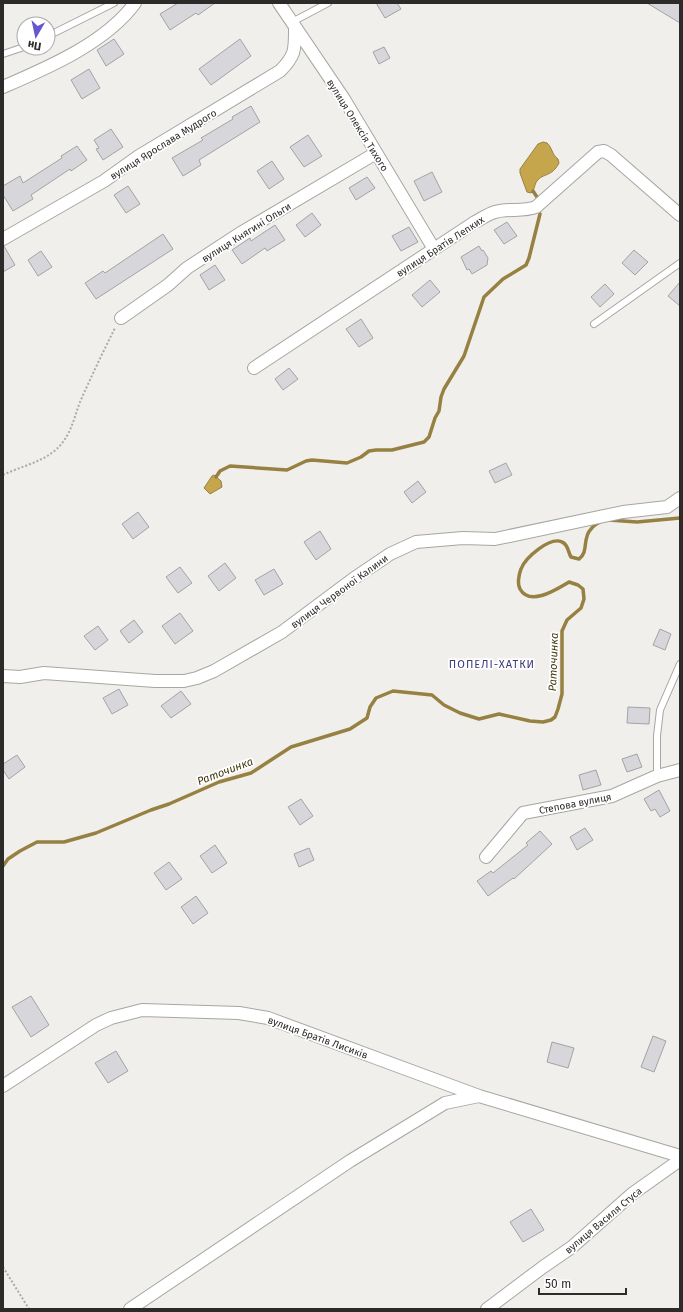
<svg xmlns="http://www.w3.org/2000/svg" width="683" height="1312" viewBox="0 0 683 1312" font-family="'Fira Sans',sans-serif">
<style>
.water{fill:#c5a64c;stroke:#978142}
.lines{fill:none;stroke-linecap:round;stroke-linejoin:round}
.stream{stroke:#978142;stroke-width:3.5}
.building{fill:#d7d7db;stroke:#a3a3a6}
.lane-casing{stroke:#a7a6a3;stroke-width:8}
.street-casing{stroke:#a7a6a3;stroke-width:14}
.path{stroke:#abaaa7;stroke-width:2;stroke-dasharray:2 2;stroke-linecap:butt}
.lane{stroke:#fff;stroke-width:6}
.street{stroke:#fff;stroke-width:12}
.labels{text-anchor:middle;stroke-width:3.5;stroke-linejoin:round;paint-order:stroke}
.street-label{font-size:10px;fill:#2c2b2a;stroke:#fff}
.water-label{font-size:11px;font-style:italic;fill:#43360e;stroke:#fff}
.neighbourhood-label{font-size:11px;letter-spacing:1px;fill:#3f3b77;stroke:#fff}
</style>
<rect width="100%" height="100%" fill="#f0efeb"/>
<!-- water -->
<path class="water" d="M543 142 547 143C552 147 552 155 558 159L559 163C552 177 543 173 537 181 534 185 535 190 531 193L527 192 520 173V169L538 144Z
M214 475 221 481 222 487 210 494 204 488 212 476Z"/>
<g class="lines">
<!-- stream -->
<path class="stream" d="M533 191 537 197
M216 477 220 471 230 466 287 470 306 461 312 460 347 463 361 457 369 451 376 450H392L424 442 429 437 435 418 439 411 441 397 444 389 464 356 484 297 503 279 526 265 529 258 540 214
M609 520 637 522 680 518
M3 866 8 859 20 851 37 842H64L96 833 151 810 169 804 219 782 251 773 291 747 350 729 367 718 370 707 376 698 393 691 432 695 444 705 460 713 479 719 499 714 530 721 543 722 551 720 555 717 558 709 562 694V631L567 620 581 608 584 599 583 589 578 585 569 582C557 589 530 607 520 589 517 584 519 574 521 569 525 558 550 536 562 542 568 544 568 552 571 557L579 559C589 552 582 538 591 529 593 526 598 523 602 521"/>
</g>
<!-- building -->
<path class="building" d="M178 3H215L198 15 196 13 170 30 160 14Z
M376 3H397L401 9 385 18Z
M647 3H680V23Z
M114 39 124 54 106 66 97 50Z
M240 39 251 56 211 85 199 69Z
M384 47 390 58 379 64 373 52Z
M89 69 100 88 82 99 71 80Z
M251 106 260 122 199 160 201 165 183 176 172 158 203 140 201 138 233 119 232 117Z
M111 129 123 147 103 160 96 149 99 148 94 140Z
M308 135 322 156 304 167 290 147Z
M77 146 87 160 71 171 70 169 31 195 33 199 13 211 3 195V186L20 176 23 183 62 158 61 156Z
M272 161 284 179 269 189 257 171Z
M432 172 442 192 424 201 414 181Z
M367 177 375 188 356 200 349 188Z
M128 186 140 204 126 213 114 195Z
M312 213 321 225 305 237 296 225Z
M507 222 517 236 504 244 494 230Z
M275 225 285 240 267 251 265 248 242 264 232 250 250 238 251 241Z
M409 227 418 242 401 251 392 236Z
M163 234 173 249 96 299 85 283 103 271 105 273Z
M3 246H4L15 265 3 272Z
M479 246 482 251 483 250 488 258 487 265 472 274 469 269 467 270 461 257Z
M634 250 648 262 635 275 622 263Z
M41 251 52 267 38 276 28 260Z
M215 265 225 280 209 290 200 275Z
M430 280 440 292 422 307 412 295Z
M680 282V306L668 296Z
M605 284 614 294 600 307 591 297Z
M361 319 373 338 359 347 346 329Z
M289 368 298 379 283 390 275 379Z
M506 463 512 475 495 483 489 471Z
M418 481 426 492 412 503 404 492Z
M138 512 149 527 133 539 122 524Z
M320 531 331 549 316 560 304 542Z
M225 563 236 578 219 591 208 576Z
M180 567 192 583 178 593 166 577Z
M274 569 283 584 264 595 255 580Z
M180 613 193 631 175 644 162 626Z
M134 620 143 632 129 643 120 631Z
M98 626 108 640 95 650 84 636Z
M660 629 671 634 665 650 653 645Z
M119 689 128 705 112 714 103 698Z
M181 691 191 704 171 718 161 706Z
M628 707 650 708 649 724 627 723Z
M637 754 642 767 627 772 622 759Z
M17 755 25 767 9 779 3 770V764Z
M596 770 601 785 583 790 579 775Z
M659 790 670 811 660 817 655 809 651 811 644 799Z
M301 799 313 816 300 825 288 807Z
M585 828 593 840 577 850 570 837Z
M540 831 552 844 514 879 513 878 488 896 477 881 491 871 493 873 528 845 526 843Z
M215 845 227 863 212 873 200 856Z
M309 848 314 860 299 867 294 854Z
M169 862 182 879 166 890 154 873Z
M196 896 208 913 193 924 181 907Z
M31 996 49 1025 31 1037 12 1007Z
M653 1036 666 1041 654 1072 641 1067Z
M552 1042 574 1048 568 1068 547 1062Z
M116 1051 128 1071 108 1083 95 1063Z
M531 1209 544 1230 523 1242 510 1222Z"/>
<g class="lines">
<!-- lane casing -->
<g class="lane-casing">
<path id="lane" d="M292 22 328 3
M48 36 114 3
M3 54 24 47
M594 324 680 263
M657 776V736L660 710 680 664"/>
</g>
<!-- street casing -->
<g class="street-casing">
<path id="street" d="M279 3 344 99 434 249
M3 87C47 68 106 43 135 3
M3 239 104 181 139 156 280 71C296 55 295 49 295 27
M121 318 168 285 187 268 239 234 376 153
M254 368 475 222C481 219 488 214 495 212 508 208 523 212 536 207L598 152 604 151 611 155 680 215
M3 676 20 677 44 673 155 681H184L197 678 214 671 282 632 353 579 390 554 416 542 463 538 495 539 623 512 667 507 680 498
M486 857 523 813 612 796 657 776 680 770
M3 1086 96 1025 111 1018 142 1010 239 1013 268 1018 479 1096
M130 1309 350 1161 445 1103 479 1096 680 1156
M487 1309 543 1267 572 1247 632 1194 680 1160"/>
</g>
<!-- path -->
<path class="path" d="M3 475C19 467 39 463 53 452 70 439 73 421 80 402 91 377 103 352 115 328
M3 1267 29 1309"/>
<!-- lane -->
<use href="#lane" class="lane"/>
<!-- street -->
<use href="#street" class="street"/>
</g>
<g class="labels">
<!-- street labels -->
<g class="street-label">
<text transform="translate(358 125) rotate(58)" y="4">вулиця Олексія Тихого</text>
<text transform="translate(163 144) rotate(-32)" y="4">вулиця Ярослава Мудрого</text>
<text transform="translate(246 232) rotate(-32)" y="4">вулиця Княгині Ольги</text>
<text transform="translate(440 246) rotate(-33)" y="4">вулиця Братів Лепких</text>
<text transform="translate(339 591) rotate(-36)" y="4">вулиця Червоної Калини</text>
<text transform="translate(575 803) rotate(-11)" y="4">Степова вулиця</text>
<text transform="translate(318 1037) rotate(20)" y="4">вулиця Братів Лисиків</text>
<text transform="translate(603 1220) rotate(-40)" y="4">вулиця Василя Стуса</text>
</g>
<!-- water labels -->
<g class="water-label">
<text transform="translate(553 662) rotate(-88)" y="4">Раточинка</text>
<text transform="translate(225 771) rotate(-21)" y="4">Раточинка</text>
</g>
<!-- neighbourhood labels -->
<g class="neighbourhood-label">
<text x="492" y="668">ПОПЕЛІ-ХАТКИ</text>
</g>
</g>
<!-- border -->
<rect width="683" height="1312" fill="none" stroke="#2c2b2a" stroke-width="8"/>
<!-- north arrow -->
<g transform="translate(36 36) rotate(189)"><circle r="19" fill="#ffffff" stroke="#abaaaa"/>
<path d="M0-3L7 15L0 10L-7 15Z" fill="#6557d0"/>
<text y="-6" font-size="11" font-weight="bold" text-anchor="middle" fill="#2c2b2a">Пн</text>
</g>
<!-- scale -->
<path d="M539 1288v6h87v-6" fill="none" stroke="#2c2b2a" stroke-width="2"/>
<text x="545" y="1288" font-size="12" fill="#2c2b2a" stroke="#ffffff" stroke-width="3" paint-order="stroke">50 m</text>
</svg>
